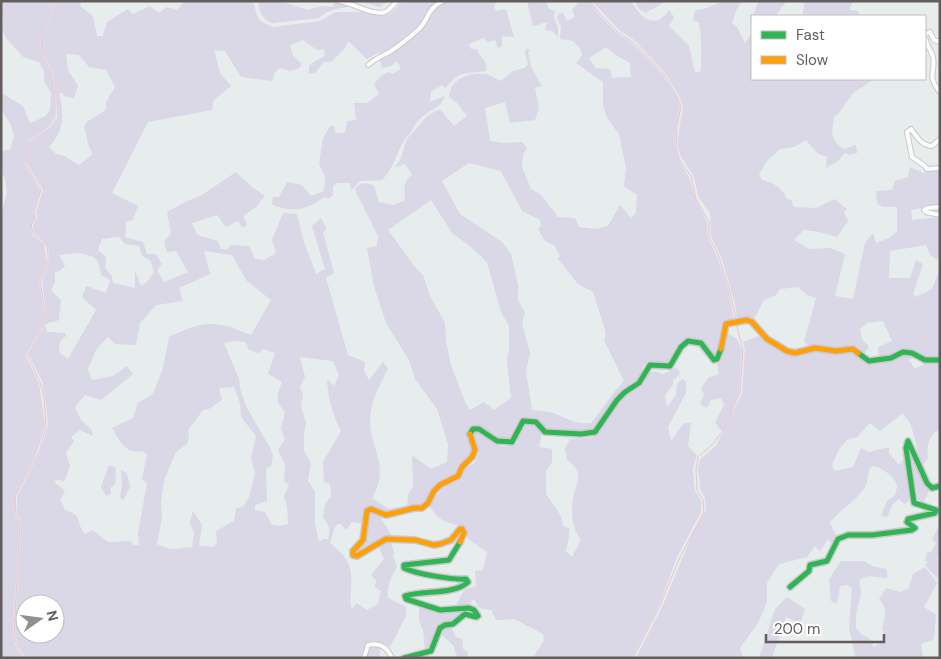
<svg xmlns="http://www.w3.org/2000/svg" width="941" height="659" viewBox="0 0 941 659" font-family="'DM Sans',sans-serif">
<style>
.green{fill:#dad7e6;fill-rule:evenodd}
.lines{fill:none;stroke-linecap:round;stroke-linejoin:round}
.stream{stroke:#f0c1cd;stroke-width:1}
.street-casing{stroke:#c9c9ca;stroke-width:6}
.fast-casing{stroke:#cac9ca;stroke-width:8}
.slow-casing{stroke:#cac9ca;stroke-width:8}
.street{stroke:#fbfcfc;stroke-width:4}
.fast{stroke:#30b455;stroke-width:5}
.slow{stroke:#ff9f0a;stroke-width:5}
</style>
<rect width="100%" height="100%" fill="#e7ecec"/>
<!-- green -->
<path class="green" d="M1 1H55L41 38 40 52 50 71 55 96 54 117 47 127 27 140V156L23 162 40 191 33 212 35 218 31 226 32 235 44 243 47 263 39 280 44 313 42 326 26 356 39 383 45 425 38 450 15 496V515L19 521 13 637 17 650 23 658H1V215L7 193 5 179 1 171V151L10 150 14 136 10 123 1 110V93L23 106 30 123 46 116 50 110 51 93 44 81V71L39 62 23 57 6 38 2 28 3 17 1 16Z
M57 1H81L80 6 93 16 97 36H103L107 22 128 9 133 14 150 6 159 13 167 7 177 10 184 2 190 1H253L257 16 262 22 273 27 320 21 336 12H364L381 15 390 14 403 1H440L431 8 426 13 423 22 415 30 387 51 378 53 367 59 348 41 345 48 331 62H324L316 72 309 74V66L315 61 325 56 324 49 317 50 303 40 290 45 293 56 301 63 300 68 290 71 280 68 274 73 273 81 241 77 225 51 214 50 220 73 231 86 213 101 212 110 148 122 112 193 138 206 133 220 126 222 125 237 143 242 147 254H156L162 264 157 270 164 282 188 272 176 251 167 252 164 242 171 233 167 212 183 203 202 195 236 172 252 187 265 196 256 207 243 216 247 225 243 228 238 221 226 227 217 215 192 223 197 235 218 241 221 249 228 250 230 245 249 246 255 259 264 260 276 253 272 240 283 213 297 214 304 242 316 274 325 269 312 226 321 218 327 229 323 232 334 273 326 278 348 355 365 362 364 371 369 380 383 362 388 369C379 386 369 404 370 424 371 443 385 465 378 484 377 489 374 494 372 498L389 509 407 506 408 495 413 486 412 455 431 469 447 462 448 444 437 409 415 379 409 360 386 323 374 286 367 248 377 246 378 236 355 190C359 182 366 182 374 186L379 202 394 205 405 200C404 189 403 182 412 175L405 164 395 167 400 160 407 139 427 116 440 109 454 126 467 116 457 103 449 97C450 78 470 72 486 74 491 75 496 79 501 81L513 71 524 68 528 65 525 52 527 48 530 51 528 52 531 67 542 86 535 88 539 108 535 120 510 123 505 102 485 108 490 141 502 143 522 142 527 148 523 155 522 167 531 189 541 195 558 217 575 218 579 227 596 229 608 226 620 205 631 218 636 213 637 195 624 186 626 168 619 134 607 118 603 105V82L576 63 582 56 581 50 573 41 560 39 561 27 557 18 558 14 563 13 567 21 575 17 572 10 580 1H589L599 15 618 34 632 43 662 73 677 98 680 107 676 127 675 147 679 160 689 177 696 200 707 222 708 238 717 256 728 288 734 320 724 323 717 357 714 358C705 346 701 336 685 340L674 359 670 362H650L643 366 639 380 591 430 585 431 545 429 535 419 522 420C519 425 516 434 512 438 507 442 496 441 492 437 484 432 483 425 471 427 467 435 470 442 473 451L469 459 456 475 433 489 425 502 420 505 388 513 371 507 365 524 352 522 346 530 340 523 335 526 330 543C348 558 353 565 351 589 351 597 349 601 352 609L356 603 367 610 378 604 381 591 374 586 377 582 371 575 384 559 378 544 383 542H391L394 553 393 556 397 567C390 578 387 586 388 598L406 607V616L390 647C381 642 375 640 366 644L361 658H26L19 648 15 635 21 519 17 513V496L41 450 48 424 45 397 42 381 29 355 44 327 46 312 42 279 49 263V250L45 241 34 233 33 225 37 217 36 212 43 190 25 161 28 156 29 141 49 128 57 118 56 96 51 69 41 50 43 38ZM606 47 617 56 630 63 631 77 612 78 610 69 595 68 589 58ZM66 54 79 55 89 67 106 70 115 87 106 102V110L88 121 84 127C88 139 86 143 93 154L79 165 64 156 56 154 49 147C65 130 64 115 59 93H63L64 96 74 98 78 86 68 70ZM469 163 501 171 522 211 540 220 541 226 538 229 545 241 555 246 560 256 558 259 578 284 593 292 606 333 604 340 624 381C611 394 603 409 591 423 576 425 566 418 553 413 546 411 539 411 532 410L526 371 530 353 522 323 525 313 518 300V285L511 254 502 242 460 214 442 181ZM431 200 452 233 471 247 487 262 501 312 509 326V349L507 361 511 398 494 410 484 402 470 410 465 402 451 365 446 341 445 323 430 296 423 275 415 267 388 230ZM119 237 125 244 139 246 142 256 150 260 154 272 147 282 141 286 135 270V288L113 283 112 276 105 268 106 257 98 250 102 239ZM204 251 232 255 246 280 271 300 251 335C241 332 231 326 221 325 202 321 186 329 169 337L163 368 153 394 138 403 133 418 112 428C119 440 126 455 142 451L147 454 142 479 147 483 138 534 139 545H134L130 541 108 542 93 530 85 534C79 529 80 518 74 514 71 512 68 511 65 510L62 503 60 501 65 491 54 482 58 479 64 482 70 466 66 453 74 441 71 437 80 430 93 436 91 429 81 420 75 407 85 395 101 400 133 374 127 366 113 376 92 380 88 369 96 350 108 337 115 344 136 345 140 323 156 305 183 301 179 288 210 274ZM79 253C97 257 98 257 101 275L110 280 106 293 86 286 82 297 96 310 68 359 59 352 60 341 66 336 65 333 47 332 45 325 50 322H54L59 320 61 300 51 290 55 282V272H58L65 266 59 255ZM237 341 246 342 249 350 259 353 263 349 275 353 268 374 282 382C277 396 274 399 285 412L281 429 285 439 278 450 285 465 284 481 289 485 284 496 287 507 288 524 280 526 272 525 265 512 255 510V505L267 501 266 469 271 466 273 455 270 448 247 408 240 389 239 379 224 343ZM300 357 333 361 339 375 334 386 327 379C328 398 332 413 341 431L323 462 324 482 330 484 331 496 325 505 323 517C329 525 331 529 328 539H323L319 542 315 523V491L308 481 311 463 304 451V433L306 423 301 406 303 394 300 387 305 377ZM234 387 240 403 241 417 256 436 251 459 255 473 249 497 243 507 236 508 234 521 216 531 217 542 214 547 199 546 202 525 193 511 190 523 194 533 192 547C176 548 172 552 157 544L162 517 161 502 164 480 176 452 188 443 189 429 203 410 209 409 222 400 219 388ZM25 604H55V634H25Z
M257 1H286V3L308 10 321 6 333 7 334 2 354 5V7C342 7 328 9 319 18L272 23C259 17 262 12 257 1Z
M360 1H388L379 7Z
M449 1H496L494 8 497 11 506 9 514 37 502 36V46L498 48 495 40 488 42 483 38 469 44 471 49H477C480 60 487 57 486 71 464 74 459 70 445 89L443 85 431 91 430 102 445 96C441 109 425 111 417 122 414 125 413 129 411 132 408 136 405 138 403 142 396 155 393 169 382 180L360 181 351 191 350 183H337L333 186V195L329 199 324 197C305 211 294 212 272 205L273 197H279L287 182 302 185 311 196 324 191 325 177 319 164 323 138 330 126H334L335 133H345L347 121 356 120 354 103H367L379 94 374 84 382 75 389 72 392 74 401 69 397 61 391 66 382 68 379 58 416 34 427 24 431 13 437 6Z
M527 1H546L548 8 556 12 554 16 558 28V37L552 31 545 30 547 22 533 26Z
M592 1H631C636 10 647 26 660 19 663 17 667 13 669 10L674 17 669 26 689 46 695 73 701 71C701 54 702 38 699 23L693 20 695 10 704 9 719 3 720 1H742L736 11 732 23 737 27 745 43 752 32 750 21 759 1H787L775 16H752V79H874L853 93 839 113 834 117C832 133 829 139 844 149L856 145 857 153 850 155 845 153 838 161 826 168 827 157 818 154 806 140 794 147 780 149 767 161 759 174 762 180C774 183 782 187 787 199L791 200 794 207 816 208 835 199 847 209 844 212 848 221 837 237 820 232 804 230 794 240 809 249 830 248 845 254 835 296 853 299 865 243 873 233 876 243 889 238 897 231V207H883L877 204 876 191 892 190 895 181 908 177 910 167 923 173 940 170V205L911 210 912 220 940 217V261L930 255 926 245 890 251 889 278H910L916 260 923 264 913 294 916 297 932 289 940 269V359H927L908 350H903L891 355 879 358 878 347 892 341 883 321 867 323 860 329 862 339 869 347 863 355 843 348 810 346 804 342 816 298 807 295 798 287 780 289 776 295 764 300 754 319 746 317 737 319 735 304 722 259 711 236 710 213 699 198 693 175 681 157 677 144 683 106 679 96 664 71 633 39 620 31Z
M634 1H664C659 8 652 8 646 13L640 10Z
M805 1H853L849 10 858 11 859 16H802Z
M727 333 737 339 742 350 739 393 724 428 721 431 715 422 724 405 721 398 711 400 707 408 700 404 704 394 701 389 708 378 719 374 717 364 722 355Z
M759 336 764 341 794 356 817 350 838 354 853 353C868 365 877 367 895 358 901 356 904 353 911 354L914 357 909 360 915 369 926 363 940 362V429C929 434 926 447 928 458L922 466 911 425 903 413 880 431 870 423 857 437 847 440 839 449 832 465 835 471 853 467 861 448 869 452 889 447V453L899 465 903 460 905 461 911 498 905 504 899 499 893 504 887 517 881 516 887 501 895 495C895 495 897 488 897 487 897 477 882 468 873 466L869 469C868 474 868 480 866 485 861 497 840 510 830 522L833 530 836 533 835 541 833 545 828 539 820 551 815 546 807 557 779 564 767 583V602L758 623 740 648 743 658H636L663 605 694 530 706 511 705 498 700 488 698 468 700 459 716 446 742 393 745 349 743 342Z
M677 367 680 374 673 380V385L665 395 667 407 676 395 677 384 682 379 686 381V393L668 427 671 441 684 423H691L688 446 697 455 693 468 694 483 695 491 701 501V512L677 557 659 606 632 658H531L533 657 544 641 543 634 514 619 496 620 491 610 479 608 474 599 467 606 455 607 464 590 476 586 475 571 483 570 487 552 468 539 464 527C445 521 440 523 429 505L443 488 459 480 463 470 474 463 479 453 471 435 475 431C491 433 496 455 517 443 521 427 526 413 542 432L539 447 552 449V462L546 471V494L561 516 563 526 569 528V536L566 551 572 557 581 540C573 530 570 512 573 499 576 481 586 474 567 460L565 449 570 439 590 438 598 433 620 400 627 393 643 384 646 380V375C653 370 656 371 663 374Z
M910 461 917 463 924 483 930 488 924 502 921 504 918 502 917 490 914 487Z
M109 465 116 468 115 484 110 488 111 494 106 496 101 487Z
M121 470 127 473 130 487 123 501 120 497 122 486Z
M372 512 380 515C382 523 390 529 391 536L380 539 357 555 354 552 365 542 368 518Z
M940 523V555L937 557C939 564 941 571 937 578L925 565 928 561H925L927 553 932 551 936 543 932 540Z
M841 561H864L872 566 887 569V578L869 576 859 580 861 593 856 615V628L862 635 869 638 874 647 886 639 882 629C885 618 888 608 879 599L886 588 900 592 909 588 913 574 925 567 937 583 924 607 936 615 934 639 921 644 923 658H852L855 655 849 628 852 588 847 585 840 586 837 604 831 601 829 579Z
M787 597 805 609 800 624 786 617 772 658H759L775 609Z
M419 607C440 616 453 607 473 611L476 615C465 609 462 614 456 621L444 624 430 649 425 650 423 630 419 621Z
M446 627H451L456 637 462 639 463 649 468 652 467 658H457L454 646 441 634V628Z
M371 646 381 647 379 658H366L368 648Z"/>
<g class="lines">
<!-- stream -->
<path class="stream" d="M590 1 600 14 619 33 633 42 663 72 677 97 681 106 677 126 676 146 679 159 691 176 696 199 709 222V237L718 254 729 288 736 319
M24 658 18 649 14 636 20 520 16 514 15 496 40 450 46 425 44 397 40 382 28 356 43 326 45 312 40 280 48 263V251L45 242 33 234 31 225 35 218 34 212 41 190 24 162 28 156V140L48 127 55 117V96L50 70 41 52 42 38 56 1
M633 658 660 606 680 557 704 512 703 500 697 490 696 469 698 457 713 444 724 429 740 392 743 350 736 323"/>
<!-- street casing -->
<g class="street-casing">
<path id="street" d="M339 1C353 3 373 16 385 12 390 10 394 4 397 1
M940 42 934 40 930 32 925 34C925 44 931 49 933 57 936 73 926 75 940 92
M368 65C377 57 381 57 391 51 400 45 410 37 419 29 430 18 426 9 443 1
M940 139 932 146C921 145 917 137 911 129L907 132 912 157 925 166 927 169 940 168
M940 207 927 208 924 210 926 212 940 215
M364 658 368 645C380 642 387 647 392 658"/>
</g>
<!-- fast casing -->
<g class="fast-casing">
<path id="fast" d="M858 353 869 361 891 358 903 352 912 353 925 360H940
M470 434 473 429H479L497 441 512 442 523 421 536 422 545 432 581 434 595 432 617 400 625 392 639 383 650 365 670 366 681 347 688 341 701 343 714 360 717 359 721 349
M790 587 809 571 810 565 827 561 838 539 848 535H872L912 530 915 528 907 522 908 519 935 513 936 510 914 503 906 448 908 441 927 483 932 488 940 486
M404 658 431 651 440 628 445 625 453 624 465 614 476 617 478 616 474 610 469 608 440 610 406 599 405 596C424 590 454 595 468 582L466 579C453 580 416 574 404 568V565L449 560 460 542"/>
</g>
<!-- slow casing -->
<g class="slow-casing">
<path id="slow" d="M721 349 726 324 747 320 752 322 767 339 787 351 795 353 815 348 836 351 853 349 858 353
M460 542 464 533 462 529H460L451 540 440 544 434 545 415 540 386 539 357 556 353 555V551L363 540 367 511 371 509 386 515 414 508H422L428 503 434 491 440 485 458 476 462 467 472 457 475 450 470 434"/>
</g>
<!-- street -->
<use href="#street" class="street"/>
<!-- fast -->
<use href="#fast" class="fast"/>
<!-- slow -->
<use href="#slow" class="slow"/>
</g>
<!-- border -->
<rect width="941" height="659" fill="none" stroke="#645d5e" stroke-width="5"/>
<!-- legend -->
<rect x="751" y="15" width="175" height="65" fill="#ffffff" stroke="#c1bebf"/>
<rect x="761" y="31" width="25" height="8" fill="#30b455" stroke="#c1bebf"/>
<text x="796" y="40" font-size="15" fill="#645d5e">Fast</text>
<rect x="761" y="56" width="25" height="8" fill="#ff9f0a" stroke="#c1bebf"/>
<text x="796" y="65" font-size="15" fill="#645d5e">Slow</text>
<!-- north arrow -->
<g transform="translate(40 619) rotate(76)"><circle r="24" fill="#ffffff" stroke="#c1bebf"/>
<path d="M0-4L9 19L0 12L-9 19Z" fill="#928f90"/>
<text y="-8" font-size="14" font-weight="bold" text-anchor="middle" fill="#645d5e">N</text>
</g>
<!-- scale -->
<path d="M766 634v8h118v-8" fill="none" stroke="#645d5e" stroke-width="2.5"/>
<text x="774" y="634" font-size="15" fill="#645d5e" stroke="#ffffff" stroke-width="4" paint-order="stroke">200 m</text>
</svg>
